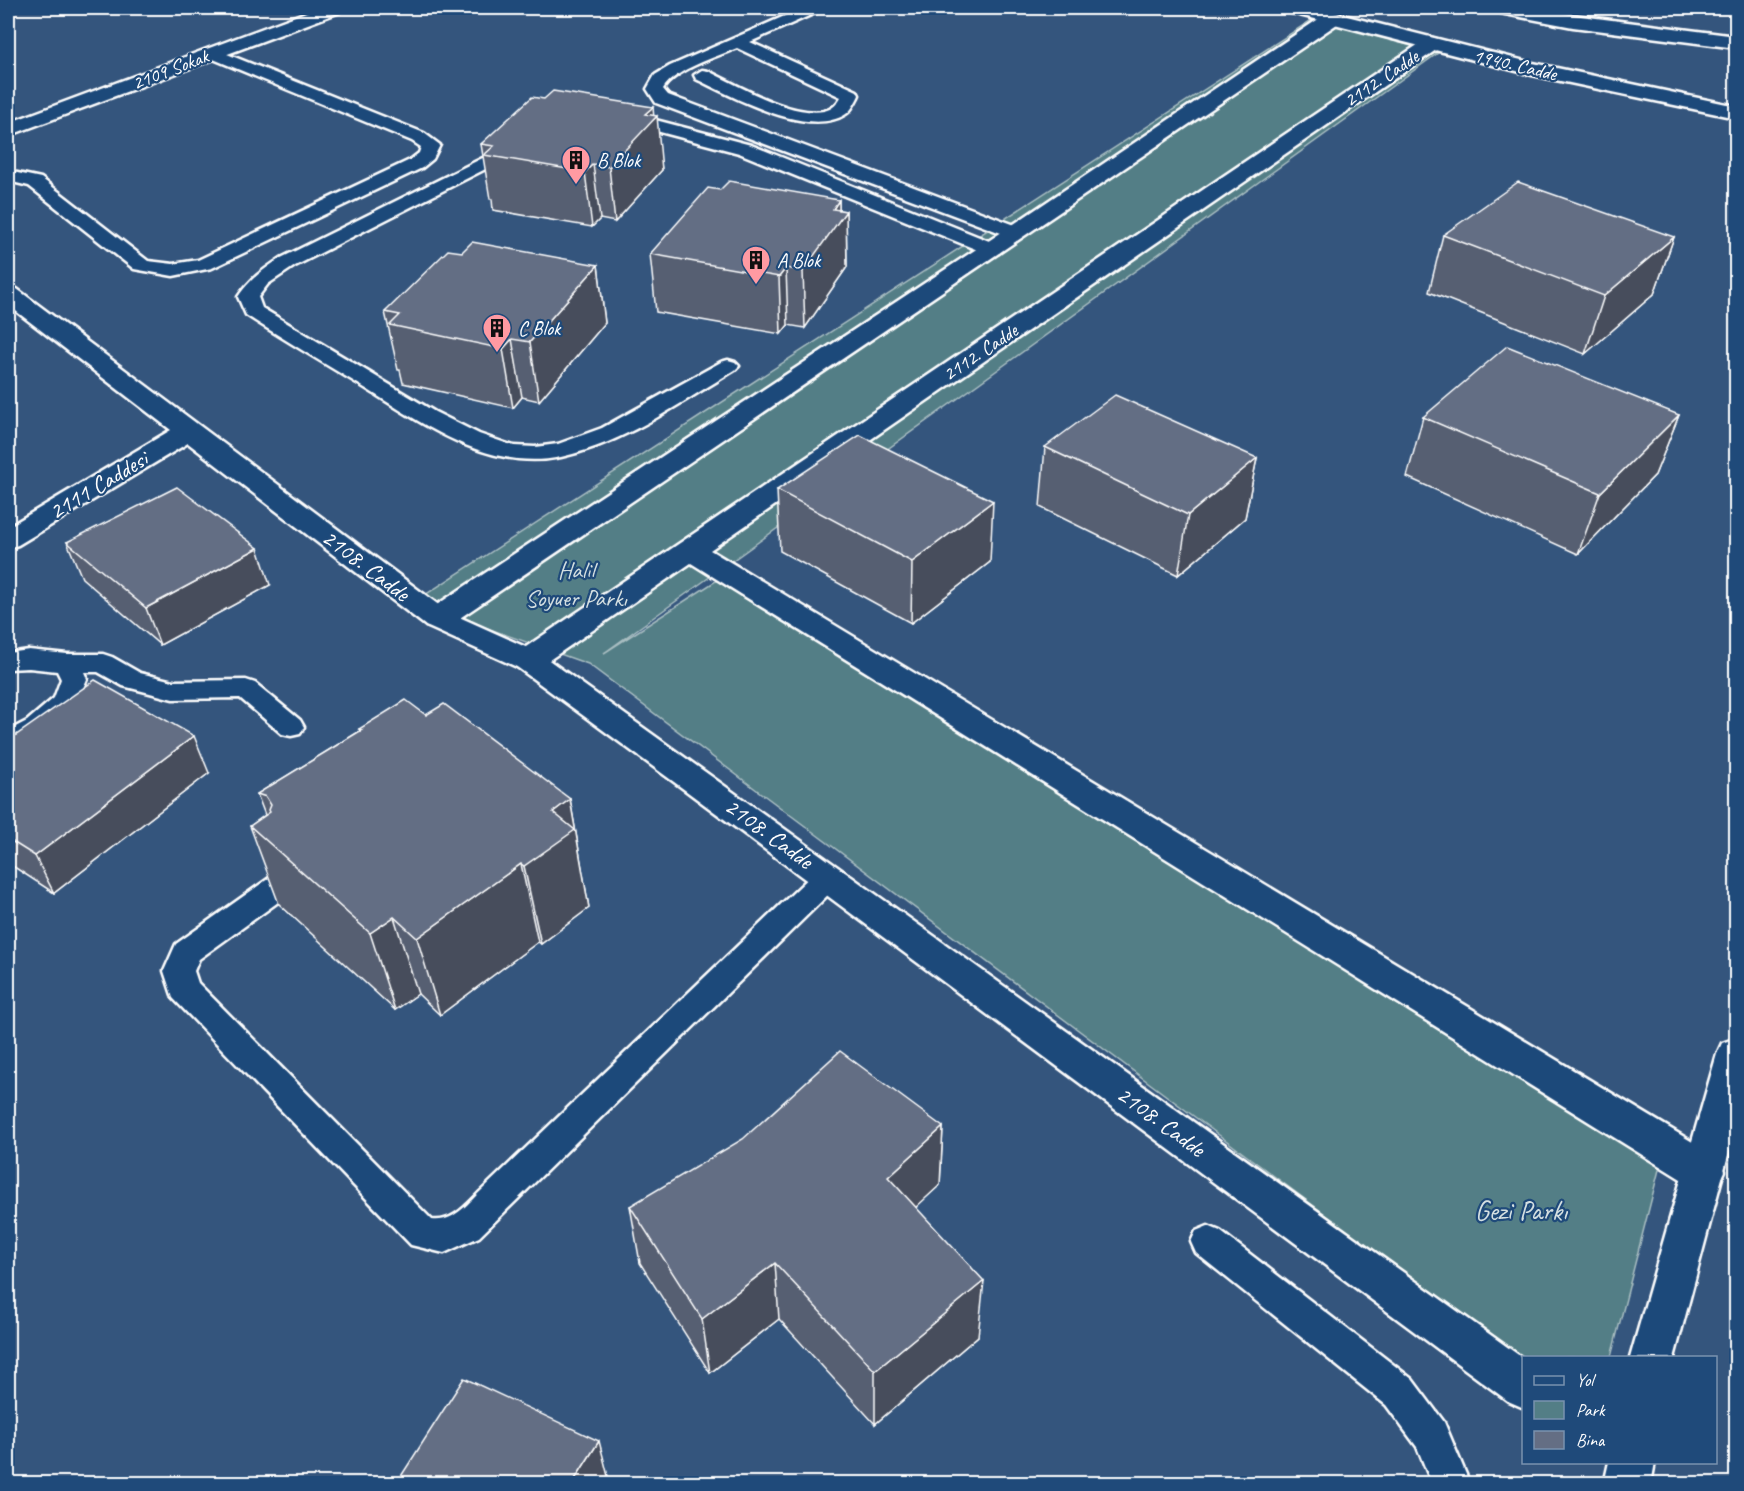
<svg xmlns="http://www.w3.org/2000/svg" width="1744" height="1491" viewBox="0 0 1744 1491" font-family="Caveat,sans-serif">
<style>
.green{fill:#537e86;stroke:#a9bec2;stroke-width:1.5}
.lines{fill:none;stroke-linecap:round;stroke-linejoin:round}
.service-casing{stroke:#fff;stroke-width:5}
.minor-casing{stroke:#fff;stroke-width:5}
.tertiary-casing{stroke:#fff;stroke-width:5}
.secondary-casing{stroke:#fff;stroke-width:5}
.primary-casing{stroke:#fff;stroke-width:5}
.service{fill:#1f4a7a;fill-rule:evenodd}
.minor{fill:#1f4a7a;fill-rule:evenodd}
.tertiary{fill:#1f4a7a;fill-rule:evenodd}
.secondary{fill:#1f4a7a;fill-rule:evenodd}
.primary{fill:#1f4a7a;fill-rule:evenodd}
.wall{fill:#565f72;stroke:#fff;stroke-width:1.5}
.shaded-wall{fill:#464d5c;stroke:#fff;stroke-width:1.5}
.building{fill:#646e84;stroke:#fff;stroke-width:1.5}
.labels{text-anchor:middle;stroke-width:4.5;stroke-linejoin:round;paint-order:stroke}
.far-street-label{font-size:20px;fill:#fff;stroke:#1f4a7a}
.far-poi-label{font-size:20px;fill:#fff;stroke:#1f4a7a;text-anchor:start}
.street-label{font-size:24px;fill:#fff;stroke:#1f4a7a}
.park-label{font-size:24px;fill:#d4dfe1;stroke:#1f4a7a}
.near-park-label{font-size:28px;fill:#d4dfe1;stroke:#1f4a7a}
</style>
<rect width="100%" height="100%" fill="#34557d"/>
<filter id="ink" filterUnits="userSpaceOnUse"><feTurbulence type="fractalNoise" baseFrequency=".0167" numOctaves="2"/><feDisplacementMap in="SourceGraphic" scale="12" xChannelSelector="R" yChannelSelector="G"/><feConvolveMatrix kernelMatrix="1 2 1 2 8 2 1 2 1" color-interpolation-filters="sRGB"/></filter>
<g filter="url(#ink)">
<!-- green -->
<path class="green" d="M1313 19 1438 53 604 653 722 577 1663 1154 1611 1357 1524 1358 1523 1362 588 664 414 602Z"/>
<g class="lines">
<!-- service casing -->
<g class="service-casing">
<path id="service" d="M803 8H823L820 11 750 42 857 91 859 95C856 101 852 110 846 114 808 139 732 96 696 79L694 75 702 70 708 71C738 85 790 117 824 111 833 109 837 104 841 97L737 48C716 57 675 69 663 89L668 95 1023 228 1026 232 1023 236H1009L656 103 647 89 655 75 670 66Z
M212 48 424 133 440 145 433 159 422 168 212 268 173 276 134 269 29 186 8 181V171L41 178 148 261 173 264 198 260 410 160 419 153 421 147 412 141 206 56 204 53Z
M621 111 751 145 999 245 1002 249 999 253H985L739 153 615 120 612 116 615 112Z
M517 141 523 142 526 146 523 150 295 266 268 284 258 297 262 308 435 412 479 434 514 446 535 447 558 444 602 428 721 362 728 360 735 362 739 366 735 370C680 403 625 443 561 457 489 472 423 424 365 388 330 367 295 346 260 324L246 315 238 297C250 279 263 270 281 258Z
M29 650 67 654H103L112 657 140 673 173 681 246 680 255 683 300 720 304 727 300 734 291 736 282 734 240 698 173 699 123 686 98 672H84L87 679 74 709 45 735 8 752V731L27 721 54 698 61 679 57 671 29 668 8 669V653Z
M828 866 838 869 843 877 838 885 479 1237 444 1253 411 1245 173 998 164 971 176 944 272 876 282 873 292 876 297 884 292 892 199 959 194 971 198 983 432 1220C454 1223 468 1203 483 1189L818 869Z
M1208 1226 1220 1231 1412 1379 1444 1422 1470 1484H1432L1417 1447 1386 1405 1196 1253 1191 1242 1196 1231Z"/>
</g>
<!-- minor casing -->
<g class="minor-casing">
<path id="minor" d="M317 8H342L340 12 8 136V123Z
M1333 12 1340 14 1343 18 1340 22 448 626 437 629 426 626 422 619 426 612 984 244 1326 14Z
M1432 38 1439 40 1442 44 1439 48 710 550 1719 1158 1725 1171 1719 1184 1704 1189 1689 1184 691 563 539 667 528 671 517 667 512 660 517 653 1425 40Z"/>
</g>
<!-- tertiary casing -->
<g class="tertiary-casing">
<path id="tertiary" d="M8 287 17 289 448 612 539 653 1524 1359V1408L1508 1401 685 790 517 667 426 626 188 443 18 545 8 548V527L171 430 8 305Z"/>
</g>
<!-- secondary casing -->
<g class="secondary-casing">
<path id="secondary" d="M1736 1038V1125L1674 1358H1630L1717 1054 1722 1043Z
M1609 1462H1655L1651 1484H1604Z"/>
</g>
<!-- primary casing -->
<g class="primary-casing">
<path id="primary" d="M1286 8H1315L1533 63 1736 106V118L1532 75 1288 12Z
M1496 8H1532L1573 15 1736 36V48L1573 27 1505 14 1498 12Z"/>
</g>
<!-- service -->
<use href="#service" class="service"/>
<!-- minor -->
<use href="#minor" class="minor"/>
<!-- tertiary -->
<use href="#tertiary" class="tertiary"/>
<!-- secondary -->
<use href="#secondary" class="secondary"/>
<!-- primary -->
<use href="#primary" class="primary"/>
</g>
<!-- wall -->
<path class="wall" d="M544 99 654 116 662 170 615 222 600 219 592 227 493 210 492 199H490L481 144Z
M720 190 839 200V210L846 211 847 267 805 328 788 325 781 334 656 312 650 254Z
M1443 235 1674 237 1654 294 1585 354 1429 292Z
M462 252 598 265 605 323 539 401 522 397 513 408 403 383 400 370H398L385 312Z
M1679 415 1655 475 1578 554 1407 477 1423 417Z
M1045 447 1257 458 1245 518 1178 575 1040 507Z
M777 490 990 562 911 623 780 551Z
M67 542 270 585 160 645 82 578Z
M426 715 570 799 589 908 541 944 538 942 440 1015 418 994 395 1010 279 904 250 826 265 815 257 794 360 731 359 729Z
M8 741 209 773 54 893 8 863Z
M943 1127 940 1185 915 1207 978 1336 875 1424 779 1319 710 1373 640 1263 630 1206Z"/>
<!-- shaded-wall -->
<path class="shaded-wall" d="M653 107 654 119 657 116 662 170 615 222 609 167 645 114Z
M593 164 600 219 592 227 585 172Z
M839 200V220L846 211 847 267 805 328 803 271 833 209Z
M1674 237 1654 294 1585 354 1604 296Z
M598 265 605 323 539 401 530 342Z
M786 268 788 325 781 334 779 277Z
M512 339 522 397 513 408 503 349Z
M1679 415 1655 475 1578 554 1600 493Z
M1257 458 1245 518 1178 575 1188 515Z
M993 501 990 562 911 623 912 562Z
M258 548 270 585 160 645 146 608Z
M194 736 209 773 54 893 35 856Z
M570 799 589 908 541 944 524 866 553 812Z
M521 864 538 942 440 1015 417 938Z
M394 917 418 994 395 1010 370 933Z
M943 1127 940 1185 887 1234 888 1177Z
M775 1263 779 1319 710 1373 702 1319Z
M984 1281 978 1336 875 1424V1371Z
M599 1441 610 1484H572Z"/>
<!-- building -->
<path class="building" d="M553 91 653 107 645 114 657 116 609 167 593 164 585 172 484 155 494 146 481 144 532 97 544 99Z
M729 181 839 200 833 209 846 211 803 271 786 268 779 277 650 254 708 188 720 190Z
M1518 182 1674 237 1604 296 1443 235Z
M472 242 598 265 530 342 512 339 503 349 390 325 400 315 385 312 448 250 462 252Z
M1507 346 1679 415 1600 493 1423 417Z
M1115 395 1257 458 1188 515 1045 447Z
M860 435 993 501 912 562 777 490Z
M177 487 258 548 146 608 67 542Z
M95 680 194 736 35 856 8 839V741Z
M406 700 426 715 444 704 570 799 553 812 575 830 524 866 521 864 417 938 394 917 370 933 250 826 270 812 269 810 271 805 266 797 257 794 362 730 359 729Z
M840 1051 943 1127 888 1177 984 1281 875 1371 775 1263 702 1319 630 1206 743 1139Z
M464 1378 599 1441 572 1484H396Z"/>
</g>
<!-- icons -->
<defs>
<g id="building-pin" transform="scale(1.5)"><path d="M0 17L-7.5 6A9.5 9.5 0 1 1 7.5 6Z" fill="#ff9aa2" stroke="#1f4a7a"/><path d="M-4-6H4V6H1V3H-1V6H-4ZM-2.5-4.3h1.7v1.8h-1.7ZM.8-4.3h1.7v1.8H.8ZM-2.5-1h1.7V.8h-1.7ZM.8-1h1.7V.8H.8Z" fill="#111"/></g>
</defs>
<g fill-rule="evenodd">
<use href="#building-pin" x="576" y="160"/>
<use href="#building-pin" x="756" y="260"/>
<use href="#building-pin" x="497" y="328"/>
</g>
<g class="labels">
<!-- far-street labels -->
<g class="far-street-label">
<text transform="translate(1515 64) rotate(13)" y="7">1940. Cadde</text>
<text transform="translate(170 69) rotate(-21)" y="7">2109 Sokak</text>
<text transform="translate(1381 78) rotate(-34)" y="7">2112. Cadde</text>
<text transform="translate(980 352) rotate(-34)" y="7">2112. Cadde</text>
</g>
<!-- far-poi labels -->
<g class="far-poi-label">
<text x="597" y="167">B Blok</text>
<text x="777" y="267">A Blok</text>
<text x="518" y="335">C Blok</text>
</g>
<!-- street labels -->
<g class="street-label">
<text transform="translate(98 485) rotate(-31)" y="8">2111 Caddesi</text>
<text transform="translate(366 565) rotate(37)" y="8">2108. Cadde</text>
<text transform="translate(769 833) rotate(36)" y="8">2108. Cadde</text>
<text transform="translate(1161 1121) rotate(36)" y="8">2108. Cadde</text>
</g>
<!-- park labels -->
<g class="park-label">
<text x="576" y="578">Halil<tspan x="576" dy="28">Soyuer Parkı</tspan></text>
</g>
<!-- near-park labels -->
<g class="near-park-label">
<text x="1521" y="1220">Gezi Parkı</text>
</g>
</g>
<!-- margin -->
<rect width="1744" height="1491" fill="none" stroke="#1f4a7a" stroke-width="30"/>
<rect x="15" y="15" width="1714" height="1461" fill="none" stroke="#fff" stroke-width="2" filter="url(#ink)"/>
<!-- legend -->
<rect x="1522" y="1356" width="195" height="108" fill="#1f4a7a" stroke="#7992af" stroke-width="1.5"/>
<rect x="1534" y="1376" width="30" height="9" fill="#1f4a7a" stroke="#7992af" stroke-width="1.5"/>
<text x="1576" y="1386" font-size="18" fill="#ffffff">Yol</text>
<rect x="1534" y="1401" width="30" height="18" fill="#537e86" stroke="#7992af" stroke-width="1.5"/>
<text x="1576" y="1416" font-size="18" fill="#ffffff">Park</text>
<rect x="1534" y="1431" width="30" height="18" fill="#646e84" stroke="#7992af" stroke-width="1.5"/>
<text x="1576" y="1446" font-size="18" fill="#ffffff">Bina</text>
</svg>
